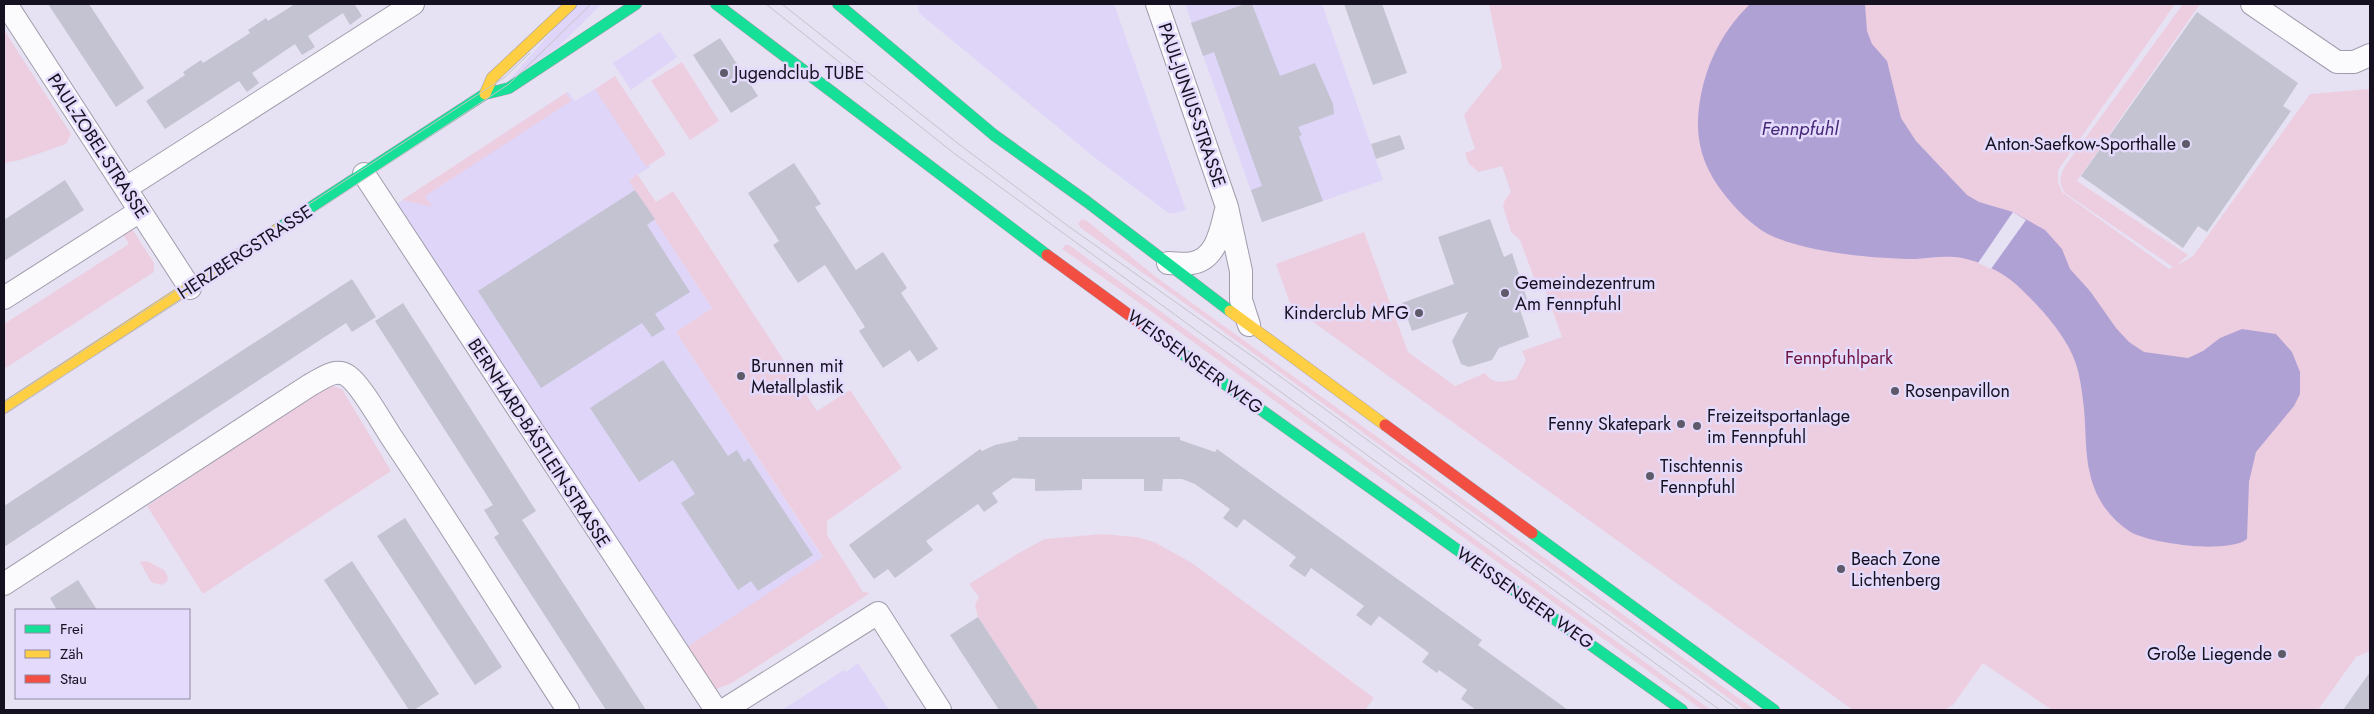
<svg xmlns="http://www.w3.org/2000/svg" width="2374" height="714" viewBox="0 0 2374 714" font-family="Jost,sans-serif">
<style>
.built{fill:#ded5f8}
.green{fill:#edcee0}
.water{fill:#b0a1d5}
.pier{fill:#e6e2f4}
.building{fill:#c3c3d2}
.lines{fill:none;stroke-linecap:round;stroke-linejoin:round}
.street-casing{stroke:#a09cab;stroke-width:24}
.fast-casing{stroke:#a09cab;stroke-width:12}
.slow-casing{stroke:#a09cab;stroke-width:12}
.jam-casing{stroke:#a09cab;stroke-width:12}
.street{stroke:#fbfbfd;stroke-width:22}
.fast{stroke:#16e098;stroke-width:11}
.slow{stroke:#ffcf43;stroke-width:11}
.jam{stroke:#f24e42;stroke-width:11}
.tram{stroke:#c4c3c8;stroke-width:1}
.poi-dot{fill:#5f5a6a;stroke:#e3dafc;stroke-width:2}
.labels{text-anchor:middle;stroke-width:5;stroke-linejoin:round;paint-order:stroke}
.poi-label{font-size:18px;fill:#161120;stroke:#e3dafc;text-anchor:start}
.street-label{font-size:18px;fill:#161120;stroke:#e3dafc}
.park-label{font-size:18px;fill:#6e133e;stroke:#e3dafc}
.water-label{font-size:19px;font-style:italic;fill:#462877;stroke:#e3dafc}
</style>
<rect width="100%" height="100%" fill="#e6e2f4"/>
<!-- built -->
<path class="built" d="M576 4H602L557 48 508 81Z
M918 4H1114L1186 210 1170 214 1094 157 919 13Z
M1185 4H1322L1383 180 1262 222Z
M660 32 677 57 631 90 613 63Z
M595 89 616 120 619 119 650 167 629 180 712 308 676 332 823 558 684 649 394 206 566 93 568 92 575 101Z
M858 663 889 710H782L844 670 846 672Z"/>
<!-- green -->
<path class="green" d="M1489 4H2175L2058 170V182L2062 192 2169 269 2173 267 2065 193C2058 183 2060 176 2065 166L2183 4H2200L2077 181 2188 255 2176 266 2193 256 2310 94 2370 89V651L2356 657 2318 710H2052L1983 663 1953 705 1944 710H1853L1291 306 1276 264 1364 232 1408 352 1455 386 1485 373C1493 385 1505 382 1516 379L1526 360 1522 351 1562 337 1543 284 1537 286 1520 240 1511 232 1503 206 1505 200 1511 192 1502 166 1479 172 1469 164 1465 153 1475 149 1464 115 1502 67Z
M4 30 71 134 66 144 20 160 4 163Z
M682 62 719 121 690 140 651 81Z
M615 76 666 154 646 167 595 89Z
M566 93 571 101 425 196 432 207 402 200Z
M637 174 656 202 673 191 817 411 850 390 902 468 827 521V535L863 592 870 593 732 683 711 691 684 649 823 557 676 332 712 308 629 181Z
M1082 219 1087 221 1156 277 1755 710H1745L1081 228 1078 224Z
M129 224 154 263V272L4 369V324L129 244 120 230Z
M1065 245H1069L1711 710H1702L1131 297 1062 249Z
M330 385 342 389 391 471 203 594 147 506Z
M1103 534 1136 537 1154 542 1192 563 1374 698 1365 710H1039L978 617 975 605 979 597 969 584 1017 554 1045 539Z
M147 561 164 570 168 577 167 582 161 585 151 582 140 562Z"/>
<!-- water -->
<path class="water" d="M1750 4H1865L1867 31 1872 44 1887 61 1901 118 1916 141 1967 195 1979 202 2013 212 2045 230 2062 249 2070 269 2090 291 2116 328 2129 342 2144 352 2188 358 2203 351 2220 338 2242 329 2276 334 2292 352 2300 372V394L2294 406 2256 452 2249 482 2247 539C2237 548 2205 547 2192 546 2175 544 2143 540 2129 531 2109 518 2095 497 2090 474 2085 454 2086 430 2084 409 2082 391 2080 371 2072 354 2061 330 2039 306 2020 288 2006 273 1974 258 1954 257 1941 256 1929 258 1916 259 1875 259 1795 252 1761 230 1747 220 1734 207 1724 194 1707 173 1697 148 1698 121 1700 76 1718 35 1750 4Z"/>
<!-- pier -->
<path class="pier" d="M2013 212 2026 220 1991 269 1978 263Z"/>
<!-- building -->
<path class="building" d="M48 4H89L144 88 116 107Z
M295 4H358L355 5 362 16 350 25 343 13 308 36 315 47 302 55 295 44 252 73 259 83 247 92 239 81 165 129 146 101 185 75 183 72 201 60 203 63 250 33 248 30 266 18 268 21Z
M1245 4H1252L1280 76 1315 63 1333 104 1334 114 1298 127 1302 135 1299 136 1323 201 1262 222 1251 190 1262 186 1214 52 1203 56 1191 23Z
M1344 4H1382L1407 73 1373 85Z
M2197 12 2298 83 2283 106 2291 111 2207 232 2198 226 2183 248 2081 176Z
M720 38 758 96 731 113 693 55Z
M1400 135 1405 149 1376 159 1371 144Z
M794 163 821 204 815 207 856 270 883 252 907 288 901 293 938 349 918 362 910 350 883 368 859 331 865 327 825 265 798 283 773 245 779 241 748 193Z
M65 180 84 210 4 261V220Z
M635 190 655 219 647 225 690 292 655 314 665 329 652 337 642 323 541 388 478 291Z
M1490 219 1504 257 1512 253 1527 299 1518 303 1529 337 1499 348 1492 360 1469 367 1461 364 1452 341 1468 312 1412 331 1402 303 1454 284 1438 237Z
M352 279 376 317 352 332 346 323 4 547V506Z
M403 303 536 511 522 520 646 710H606L494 537 499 534 484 510 493 505 375 321Z
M663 360 728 456 737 450 744 462 749 458 813 555 758 591 751 581 738 590 681 503 695 494 673 460 639 482 590 408Z
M1018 437H1180V440L1215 452 1217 449 1482 640 1478 645 1568 710H1476L1461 699 1467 690 1439 670 1437 673 1422 662 1429 653 1379 616 1371 626 1356 615 1364 606 1311 568 1305 577 1289 566 1296 557 1244 519 1237 528 1223 518 1230 509 1195 484 1182 479H1163L1162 491H1144V479H1082V490L1035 491V479L1013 478 992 493 998 502 984 512 978 504 926 541 933 550 895 578 888 569 874 579 849 545 980 449 982 451 995 445 1018 440Z
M405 518 502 667 475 685 377 536Z
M352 561 439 694 414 710H409L324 580Z
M78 580 97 610H57L50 598Z
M978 617 1039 710H999L950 635Z
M2370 672V710H2343Z"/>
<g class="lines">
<!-- street casing -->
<g class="street-casing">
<path id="street" d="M6 4 190 288
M1157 4 1227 207 1241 271V300L1249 325
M2252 4 2337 62H2354L2370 55
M364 174 716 710
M126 188 413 4
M1168 263C1176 263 1185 265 1192 263 1217 259 1221 229 1226 210
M4 298 140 211
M4 584 310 385C322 379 335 367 348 376 362 386 383 425 394 441 454 530 510 621 568 710
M724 710 878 613 940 710"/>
</g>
<!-- fast casing -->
<g class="fast-casing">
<path id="fast" d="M716 4 1047 255
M838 4 994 135 1086 201 1230 311
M276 230 485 94 509 88 636 4
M1173 347 1682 710
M1532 533 1774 710"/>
</g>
<!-- slow casing -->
<g class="slow-casing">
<path id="slow" d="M485 94 492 78 571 4
M1230 311 1385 425
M4 408 276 230"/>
</g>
<!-- jam casing -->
<g class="jam-casing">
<path id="jam" d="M1047 255 1173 347
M1385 425 1532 533"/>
</g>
<!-- street -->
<use href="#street" class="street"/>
<!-- fast -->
<use href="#fast" class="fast"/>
<!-- slow -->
<use href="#slow" class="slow"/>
<!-- jam -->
<use href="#jam" class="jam"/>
<!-- tram -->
<path class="tram" d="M766 4 955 154 1378 463 1720 710
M782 4 960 145 1068 226 1256 359 1739 710
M4 402 505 77 530 53
M4 414 180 301 509 84 591 4"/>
</g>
<!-- markers -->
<g class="poi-dot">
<circle cx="724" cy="73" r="5"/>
<circle cx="2186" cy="144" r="5"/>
<circle cx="1505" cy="293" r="5"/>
<circle cx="1419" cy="313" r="5"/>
<circle cx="741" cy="376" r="5"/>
<circle cx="1895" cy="391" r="5"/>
<circle cx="1681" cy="424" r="5"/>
<circle cx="1697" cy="426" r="5"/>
<circle cx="1650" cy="476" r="5"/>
<circle cx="1841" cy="569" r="5"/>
<circle cx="2282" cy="654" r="5"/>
</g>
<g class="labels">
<!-- poi labels -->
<g class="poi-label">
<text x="734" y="79">Jugendclub TUBE</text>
<text x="2176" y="150" text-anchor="end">Anton-Saefkow-Sporthalle</text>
<text x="1515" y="289">Gemeindezentrum<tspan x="1515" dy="21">Am Fennpfuhl</tspan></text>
<text x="1409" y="319" text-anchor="end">Kinderclub MFG</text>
<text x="751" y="372">Brunnen mit<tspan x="751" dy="21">Metallplastik</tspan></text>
<text x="1905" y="397">Rosenpavillon</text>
<text x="1707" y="422">Freizeitsportanlage<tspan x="1707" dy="21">im Fennpfuhl</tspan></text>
<text x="1671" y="430" text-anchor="end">Fenny Skatepark</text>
<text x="1660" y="472">Tischtennis<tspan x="1660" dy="21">Fennpfuhl</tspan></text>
<text x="1851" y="565">Beach Zone<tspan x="1851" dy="21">Lichtenberg</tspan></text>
<text x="2272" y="660" text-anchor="end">Große Liegende</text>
</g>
<!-- street labels -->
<g class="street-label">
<text transform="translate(1192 105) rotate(71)" y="6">PAUL-JUNIUS-STRASSE</text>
<text transform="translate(98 146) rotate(57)" y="6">PAUL-ZOBEL-STRASSE</text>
<text transform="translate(245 252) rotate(-33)" y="6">HERZBERGSTRASSE</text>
<text transform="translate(1195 362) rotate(36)" y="6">WEISSENSEER WEG</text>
<text transform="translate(539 443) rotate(57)" y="6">BERNHARD-BÄSTLEIN-STRASSE</text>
<text transform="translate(1525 598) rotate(35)" y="6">WEISSENSEER WEG</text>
</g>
<!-- park labels -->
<g class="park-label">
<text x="1839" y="364">Fennpfuhlpark</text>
</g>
<!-- water labels -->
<g class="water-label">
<text x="1800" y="135">Fennpfuhl</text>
</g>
</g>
<!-- border -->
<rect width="2374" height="714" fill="none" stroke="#161120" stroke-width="10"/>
<!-- legend -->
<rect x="15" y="609" width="175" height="90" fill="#e3dafc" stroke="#918aa4"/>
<rect x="25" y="625" width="25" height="8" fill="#16e098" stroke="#918aa4"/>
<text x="60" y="634" font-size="15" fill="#161120">Frei</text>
<rect x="25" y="650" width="25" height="8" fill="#ffcf43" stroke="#918aa4"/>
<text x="60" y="659" font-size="15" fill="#161120">Zäh</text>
<rect x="25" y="675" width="25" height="8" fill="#f24e42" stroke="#918aa4"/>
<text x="60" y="684" font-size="15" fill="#161120">Stau</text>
</svg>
